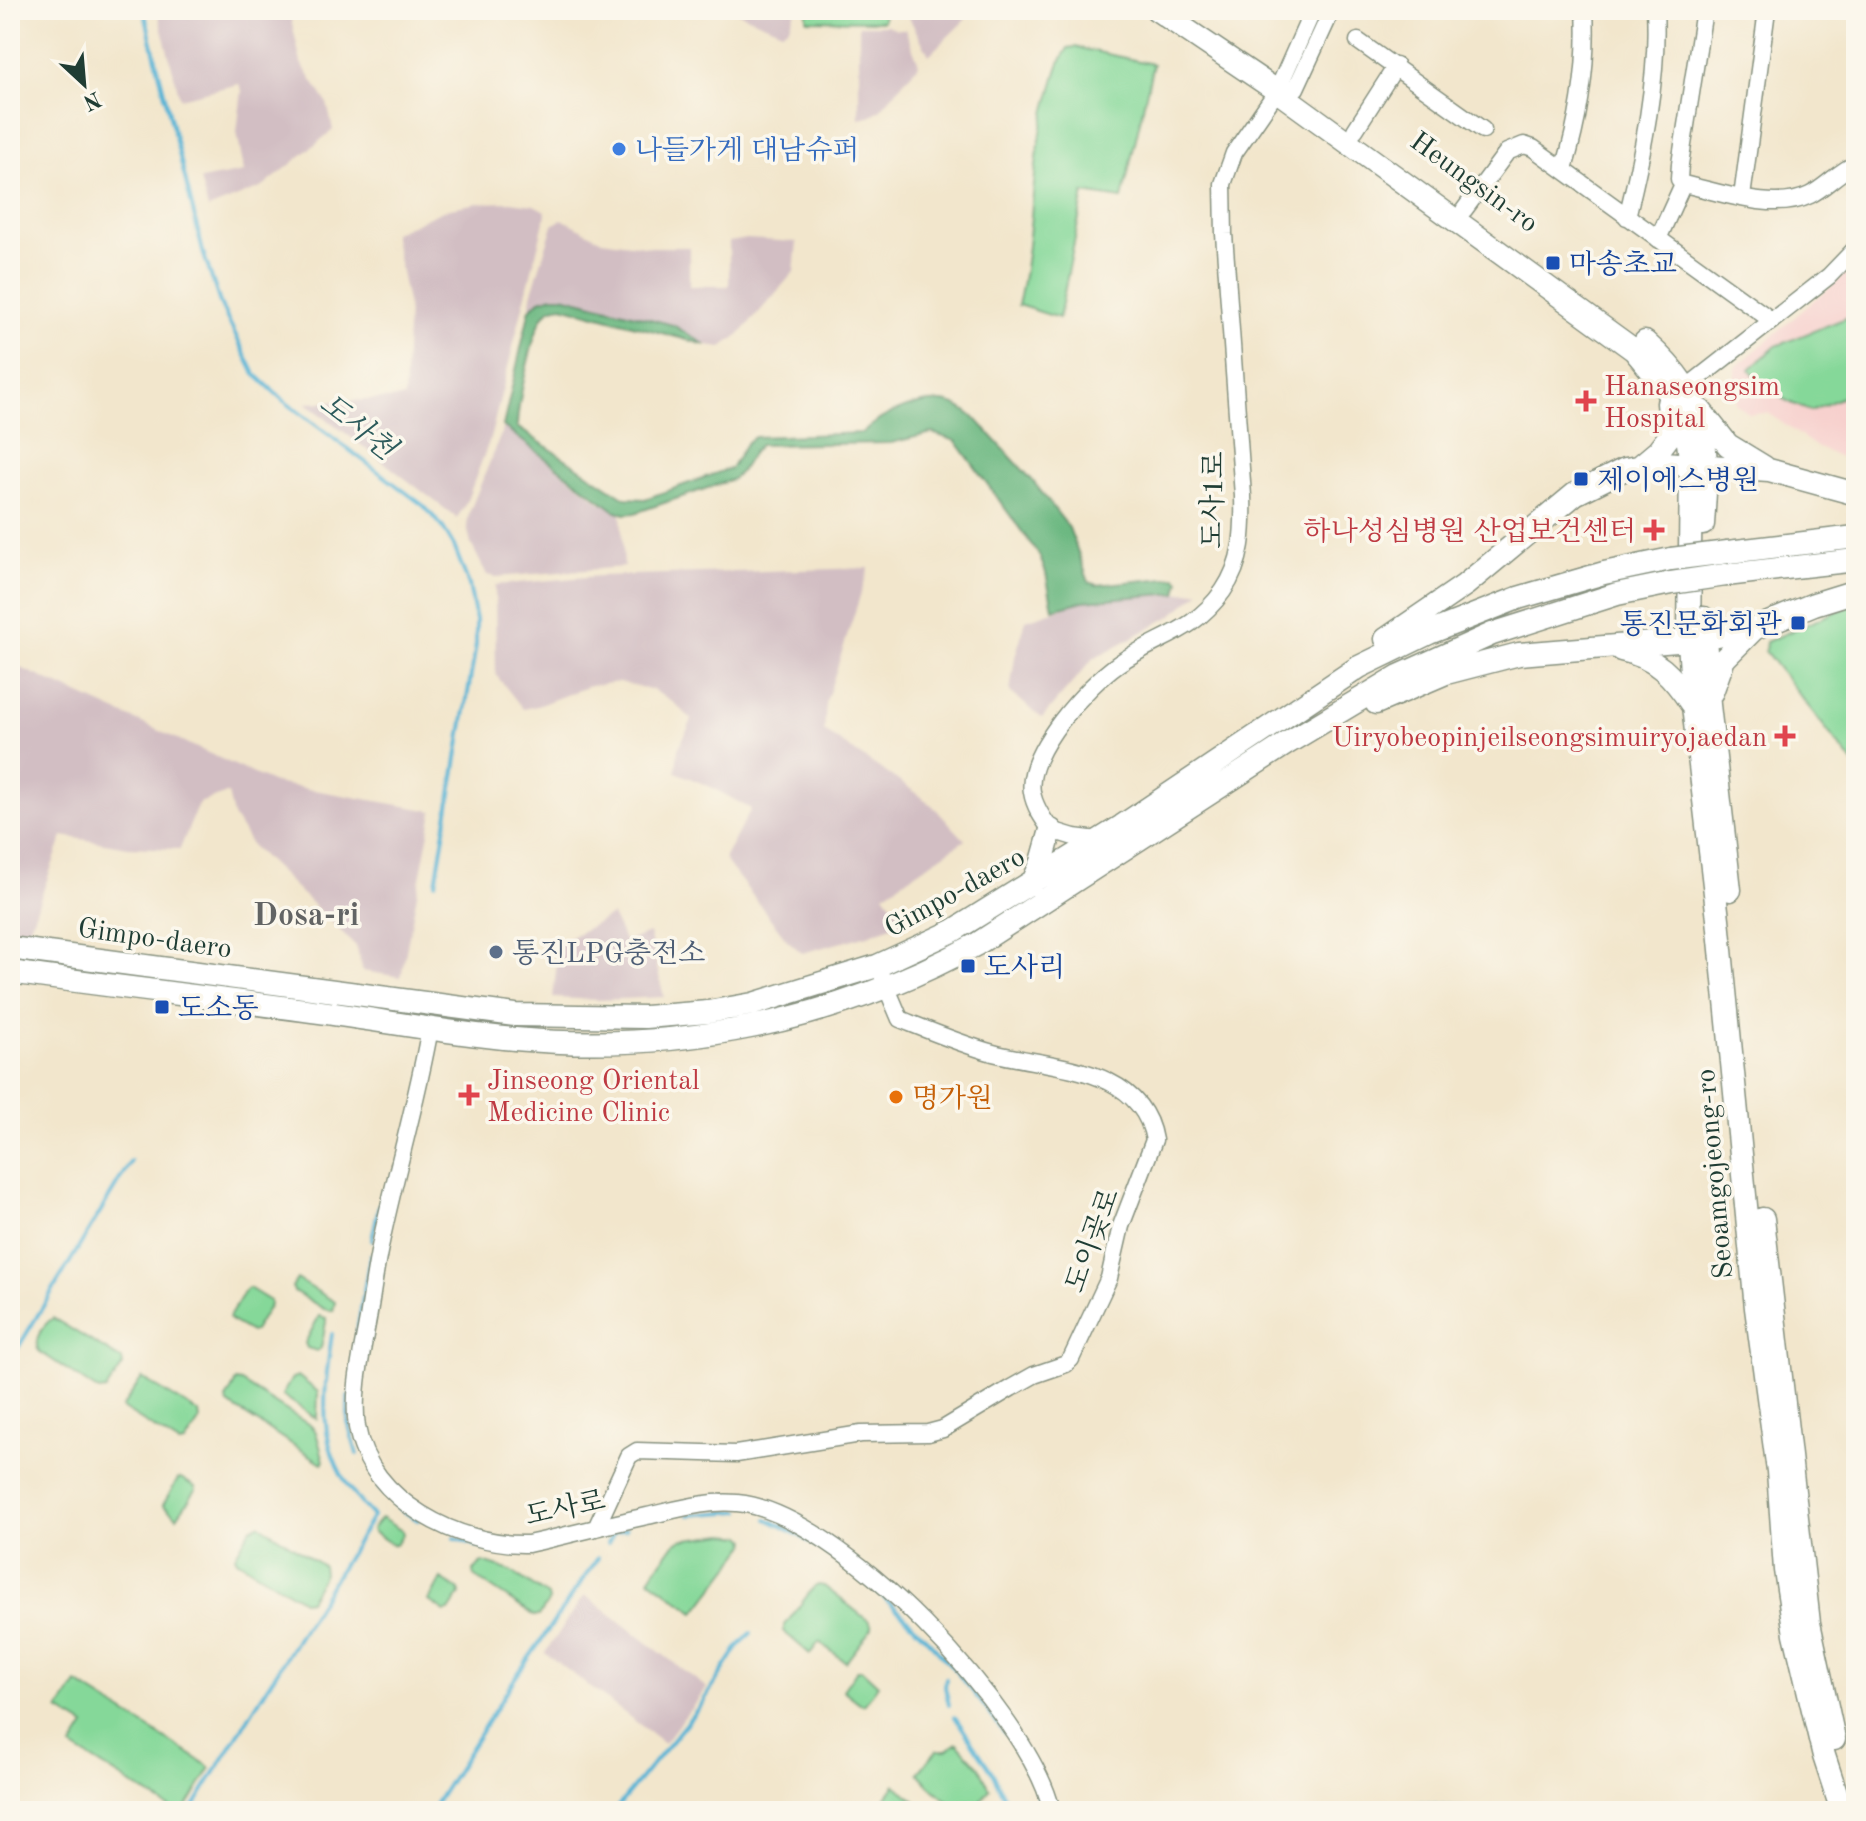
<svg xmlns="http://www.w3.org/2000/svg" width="1866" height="1821" viewBox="0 0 1866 1821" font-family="'Old Standard TT','Noto Serif KR',serif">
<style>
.built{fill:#f7d0cd}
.industrial{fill:#d2bec3}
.green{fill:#85d899;stroke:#528a66;stroke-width:2}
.forest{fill:#6cb881;stroke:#467a5a;stroke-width:2}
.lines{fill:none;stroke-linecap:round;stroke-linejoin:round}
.stream{stroke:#57b4d5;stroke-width:4}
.minor-casing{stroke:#889280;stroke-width:19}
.major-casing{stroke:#889280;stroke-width:25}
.minor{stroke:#fff;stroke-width:16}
.major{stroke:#fff;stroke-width:22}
.major-bridge-casing{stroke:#889280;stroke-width:25;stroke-linecap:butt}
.major-bridge{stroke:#fff;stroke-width:22}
.shop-dot{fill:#3f7fe0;stroke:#fbf7ec;stroke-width:3}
.transit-dot{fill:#1a4fb4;stroke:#fbf7ec;stroke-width:3}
.health-dot{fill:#e0444e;stroke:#fbf7ec;stroke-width:3}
.service-dot{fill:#5c6f8a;stroke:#fbf7ec;stroke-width:3}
.food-dot{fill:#e8710a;stroke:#fbf7ec;stroke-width:3}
.labels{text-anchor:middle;stroke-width:7;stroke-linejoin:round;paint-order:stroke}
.shop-label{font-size:28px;fill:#366cbe;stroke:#fbf7ec;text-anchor:start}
.street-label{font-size:28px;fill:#1f3d34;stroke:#fbf7ec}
.transit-label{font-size:28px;fill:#164399;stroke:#fbf7ec;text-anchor:start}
.health-label{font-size:28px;fill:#be3a42;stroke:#fbf7ec;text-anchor:start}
.service-label{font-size:28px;fill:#4e5e75;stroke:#fbf7ec;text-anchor:start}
.food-label{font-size:28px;fill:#c56008;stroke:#fbf7ec;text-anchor:start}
.water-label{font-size:30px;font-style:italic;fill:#2d5b5c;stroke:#fbf7ec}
.quarter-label{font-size:32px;font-weight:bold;fill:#626464;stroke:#fbf7ec}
</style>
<rect width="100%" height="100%" fill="#fbf7ec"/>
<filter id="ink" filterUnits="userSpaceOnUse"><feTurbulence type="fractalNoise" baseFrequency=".0125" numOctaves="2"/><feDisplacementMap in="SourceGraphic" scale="16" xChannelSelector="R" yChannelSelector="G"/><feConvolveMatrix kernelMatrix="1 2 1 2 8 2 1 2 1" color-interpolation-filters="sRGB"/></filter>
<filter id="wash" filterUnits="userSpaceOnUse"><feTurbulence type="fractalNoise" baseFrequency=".006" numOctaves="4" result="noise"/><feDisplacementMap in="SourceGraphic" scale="32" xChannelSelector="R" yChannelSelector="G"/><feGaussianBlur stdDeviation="1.8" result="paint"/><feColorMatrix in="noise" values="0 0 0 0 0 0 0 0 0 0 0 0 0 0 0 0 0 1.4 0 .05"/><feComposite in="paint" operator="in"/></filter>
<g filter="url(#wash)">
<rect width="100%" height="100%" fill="#f2e6cc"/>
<!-- built -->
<path class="built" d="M1856 265V463L1818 448 1768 413 1750 414 1736 404V367Z"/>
<!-- industrial -->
<path class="industrial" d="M157 10H289L301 63 327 103 333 130 263 187 208 209 200 180 244 172 237 132 242 90 239 84 180 98Z
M732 10H796L788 28 782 31Z
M905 10H958L966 19 929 55Z
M859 25H887L897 29H905L919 64 880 110 868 117 859 119Z
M511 202 534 205 545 211 546 214 490 439 466 503 457 518 306 403 404 398 408 307 393 233 450 208 478 203Z
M562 219 602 240 651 247H689V286H729V242L747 239 797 242 794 272 741 333 722 347 706 345 673 325 557 296 540 300 530 309 531 295 553 225Z
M504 427 600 502 621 513 624 567 496 577 487 575 471 544 467 526 469 513Z
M869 568 826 702 824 731 918 794 936 809 965 840 884 894 905 921 868 935 802 953 787 940 724 859 751 809 713 788 676 772 678 749 692 720 674 703 653 690 619 682 589 686 537 706 523 709 496 675 495 585 599 576Z
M1201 591 1171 616 1093 659 1042 718 1010 692 1015 657 1026 620 1083 601Z
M10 663 274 783 433 811 401 977 362 971 356 946 251 845 233 816 228 793 199 803 180 849 128 847 63 836 28 932 11 929Z
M612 915 625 942 649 933 664 997 599 1000 553 998 557 961 552 947Z
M585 1595 707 1688 664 1743 545 1653Z"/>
<!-- green -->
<path class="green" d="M807 10H884L883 21 807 20Z
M1075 47 1153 64 1122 199 1084 193 1059 318 1018 305C1035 235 1029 164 1050 95 1055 79 1058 62 1068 48Z
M1856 314V391L1811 411C1787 403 1764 390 1750 369L1776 346Z
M1856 603V767L1765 651 1766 642Z
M297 1279 335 1302 333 1311 324 1309 294 1291 292 1287Z
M249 1288 270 1301V1305L254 1331 251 1332 230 1320 229 1317 246 1289Z
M319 1316 326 1318V1322L321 1348 317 1351 307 1348 305 1343Z
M53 1318 122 1360 123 1365 106 1390 99 1391 39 1351C32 1340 43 1325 53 1318Z
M298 1376 318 1392 317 1419 282 1395 292 1378Z
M142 1378 199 1413 200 1420 185 1443 179 1444 122 1408Z
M236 1381 241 1382 311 1426 316 1432 324 1461 322 1463 228 1404 226 1399Z
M181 1478 195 1487 196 1490 177 1517 163 1505 178 1479Z
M381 1518 402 1531 403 1534 396 1545H393L373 1532 372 1529Z
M259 1524 323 1566 324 1574 309 1600 303 1601 237 1560 235 1556 251 1528Z
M725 1534 743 1536 747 1540 746 1545 695 1612 649 1579 674 1544 680 1540Z
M483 1562 511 1571 548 1596 549 1601 539 1616H534L474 1576 473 1572Z
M441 1579 459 1590 460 1594 449 1611 445 1612 429 1601Z
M818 1585 824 1586 870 1622 872 1628 846 1662 819 1642 810 1654 783 1631 785 1625 813 1588Z
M857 1670H862L878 1685 865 1704 862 1705 843 1690Z
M77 1683 207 1765 210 1769 184 1811H175L72 1747 85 1726 59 1710Z
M957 1743 980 1768 990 1789 973 1811C954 1811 930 1787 918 1773L937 1750H946Z
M895 1785 928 1811H876Z"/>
<!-- forest -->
<path class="forest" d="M553 296H563L673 325 706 345 562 306C555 307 549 308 545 314 533 328 517 408 517 427L625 498 645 499 731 468 747 442 755 437 863 433C882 413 927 394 955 405 963 408 969 414 976 419L1032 480 1069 528 1089 582 1097 585 1176 577 1180 580 1177 593 1083 601 1053 609 1046 573 1039 555 956 441 932 433 891 443 760 445C748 454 745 472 731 480L635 513 625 514 614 510 503 426 530 309 540 300Z"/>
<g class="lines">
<!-- stream -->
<path class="stream" d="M144 10 203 252 221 306 255 374 284 401 424 506 442 526 454 546 469 585 476 620V645L436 883
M372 1240 379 1205
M355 1344 370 1256
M10 1361 131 1161
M348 1396V1422L357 1454
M379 1488 399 1508 418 1520
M689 1515 740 1511
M767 1519C861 1562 946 1651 1005 1734
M605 1534 626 1529
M455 1538 492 1551H524
M608 1543 613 1534
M946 1678 945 1687 949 1705
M955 1717 992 1772 1011 1811
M1036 1790 1041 1811
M191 1811 373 1516C316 1460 321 1408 332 1334
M431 1811 515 1678 598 1558
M614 1811 701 1705 738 1647 751 1633
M1370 1811 1418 1803 1475 1811"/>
</g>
</g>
<g filter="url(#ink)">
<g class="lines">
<!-- minor casing -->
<g class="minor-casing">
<path id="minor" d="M1704 10 1680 164 1679 179 1683 184C1721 192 1774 213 1810 195 1826 187 1839 171 1856 164
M1358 41 1483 130
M1277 91 1296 88 1332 10
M1355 130 1396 66
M1564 169C1579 119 1588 62 1585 10
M1742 197 1767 10
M1464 210 1507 152 1524 145 1533 148 1771 320
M1627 217C1643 152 1659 76 1655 10
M1658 239 1683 184
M1686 388 1829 276 1856 248
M1098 840 1074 837 1051 830C1043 819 1034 806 1032 792 1025 753 1088 685 1118 664 1158 636 1192 634 1223 591 1243 562 1244 530 1243 496L1224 234 1223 184 1234 153 1277 91 1313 10
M430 1028C417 1102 395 1174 380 1247 375 1271 372 1295 368 1319 362 1353 352 1392 357 1427 369 1501 460 1546 528 1544 568 1535 607 1525 647 1516 675 1510 707 1500 737 1503 838 1511 1030 1714 1052 1811
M596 1528 629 1456 637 1451 736 1454 861 1434 928 1433 943 1429 1011 1388 1034 1375 1066 1364 1071 1359 1109 1278 1121 1226 1154 1140C1141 1065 1050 1068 993 1053 961 1044 930 1031 900 1019L883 979"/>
</g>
<!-- major casing -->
<g class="major-casing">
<path id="major" d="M1157 10 1277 91 1634 350 1664 386 1685 426 1688 443 1691 464 1689 640 1693 706 1718 919 1756 1308 1778 1471 1785 1570 1795 1634 1824 1756 1842 1811
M1645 342C1711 401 1709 441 1703 524
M1701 411 1728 445 1764 467
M1639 467 1658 451 1671 434 1668 403
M1728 552 1856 537
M1726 575 1856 560
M1704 618 1709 705 1730 890
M1386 639 1465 585 1575 494 1625 469 1664 463 1769 470 1856 494
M1621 650C1656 657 1673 676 1692 705
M1712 692 1724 659 1754 629
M1376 703 1446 673 1519 654 1689 640 1756 628 1814 604 1856 591
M1032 884 1042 862 1051 830
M10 948 515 1015 645 1017 708 1012 753 1004 877 966 953 931 1122 826 1359 667 1429 633 1518 598 1604 573 1671 559
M10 972C108 986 207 997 305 1010 375 1019 445 1033 515 1039 677 1054 835 1022 977 944L1289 742 1399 676 1492 634 1617 594 1671 583
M1763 1219 1809 1623 1834 1739"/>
</g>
<!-- minor -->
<use href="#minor" class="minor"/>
<!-- major -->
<use href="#major" class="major"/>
<!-- major-bridge casing -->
<g class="major-bridge-casing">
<path id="major-bridge" d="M1671 559 1728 552
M1671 583 1726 575"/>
</g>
<!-- major-bridge -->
<use href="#major-bridge" class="major-bridge"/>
</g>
</g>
<!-- markers -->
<circle class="shop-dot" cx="619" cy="149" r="8"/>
<g class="transit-dot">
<rect x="1545" y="255" width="16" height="16" rx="4"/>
<rect x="1573" y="471" width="16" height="16" rx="4"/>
<rect x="1790" y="615" width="16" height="16" rx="4"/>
<rect x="960" y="958" width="16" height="16" rx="4"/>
<rect x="154" y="999" width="16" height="16" rx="4"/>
</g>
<g class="health-dot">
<path d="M1582 389h8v8h8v8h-8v8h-8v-8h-8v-8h8z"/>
<path d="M1650 518h8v8h8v8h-8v8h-8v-8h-8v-8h8z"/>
<path d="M1781 724h8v8h8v8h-8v8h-8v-8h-8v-8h8z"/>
<path d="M465 1083h8v8h8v8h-8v8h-8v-8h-8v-8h8z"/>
</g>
<circle class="service-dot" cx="496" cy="952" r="8"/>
<circle class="food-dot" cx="896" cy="1097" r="8"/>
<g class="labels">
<!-- shop labels -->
<g class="shop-label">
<text x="635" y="159">나들가게 대남슈퍼</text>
</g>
<!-- street labels -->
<g class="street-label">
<text transform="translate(1475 181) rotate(36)" y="10">Heungsin-ro</text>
<text transform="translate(1212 500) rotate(-89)" y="10">도사1로</text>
<text transform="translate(954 891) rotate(-29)" y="10">Gimpo-daero</text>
<text transform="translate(155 937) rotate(8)" y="10">Gimpo-daero</text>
<text transform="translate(1713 1174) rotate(-95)" y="10">Seoamgojeong-ro</text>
<text transform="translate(1091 1240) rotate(-70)" y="10">도이곶로</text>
<text transform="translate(565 1507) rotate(-12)" y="10">도사로</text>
</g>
<!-- transit labels -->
<g class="transit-label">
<text x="1569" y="273">마송초교</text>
<text x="1597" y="489">제이에스병원</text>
<text x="1782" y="633" text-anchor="end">통진문화회관</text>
<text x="984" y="976">도사리</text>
<text x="178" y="1017">도소동</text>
</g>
<!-- health labels -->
<g class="health-label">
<text x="1604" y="395">Hanaseongsim<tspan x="1604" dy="32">Hospital</tspan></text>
<text x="1636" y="540" text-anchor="end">하나성심병원 산업보건센터</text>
<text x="1767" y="746" text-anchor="end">Uiryobeopinjeilseongsimuiryojaedan</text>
<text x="487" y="1089">Jinseong Oriental<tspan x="487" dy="32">Medicine Clinic</tspan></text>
</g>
<!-- service labels -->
<g class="service-label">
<text x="512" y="962">통진LPG충전소</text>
</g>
<!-- food labels -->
<g class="food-label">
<text x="912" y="1107">명가원</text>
</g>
<!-- water labels -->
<g class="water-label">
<text transform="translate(358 426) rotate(38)" y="10">도사천</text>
</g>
<!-- quarter labels -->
<g class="quarter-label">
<text x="306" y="925">Dosa-ri</text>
</g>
</g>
<!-- margin -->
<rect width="1866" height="1821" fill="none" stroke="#fbf7ec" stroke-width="40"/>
<!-- north arrow -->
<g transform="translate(84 84) rotate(154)" stroke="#fbf7ec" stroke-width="6" paint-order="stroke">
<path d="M0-6L14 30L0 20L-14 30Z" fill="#1f3d34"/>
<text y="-12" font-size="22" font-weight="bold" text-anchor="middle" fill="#1f3d34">N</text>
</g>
</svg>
